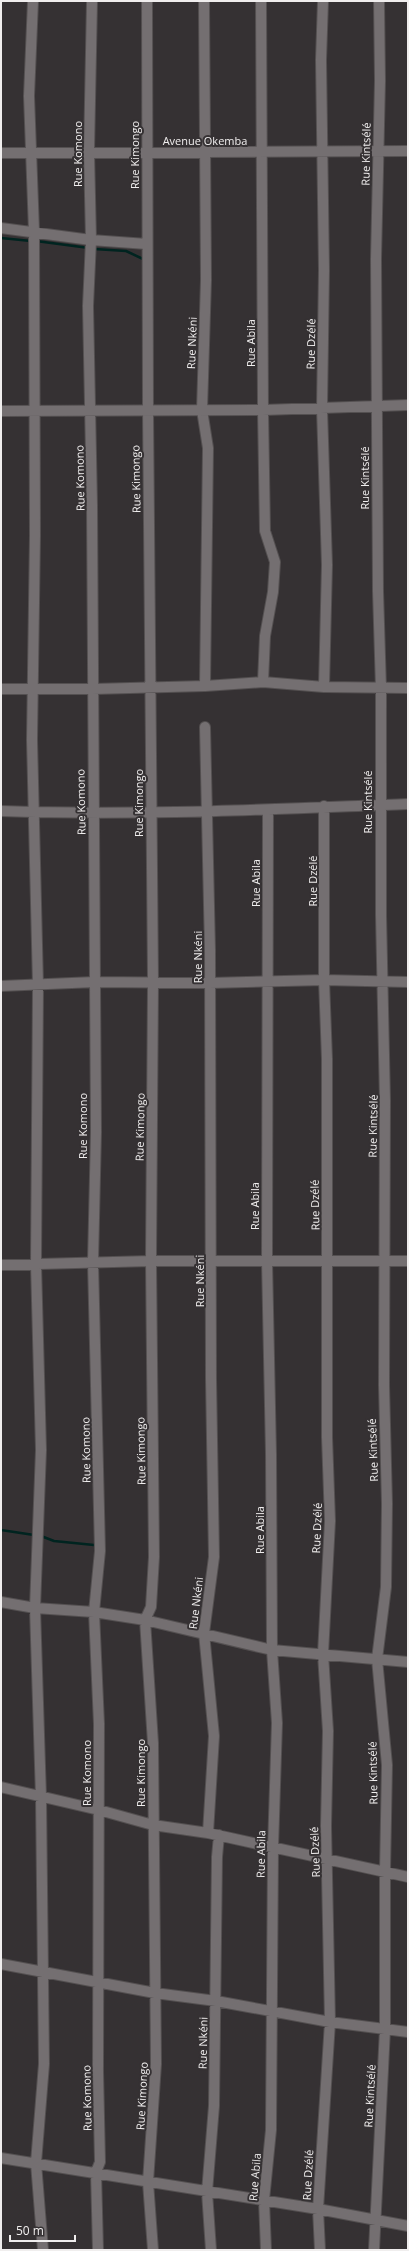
<svg xmlns="http://www.w3.org/2000/svg" width="409" height="2251" viewBox="0 0 409 2251" font-family="'Open Sans',sans-serif">
<style>
.lines{fill:none;stroke-linecap:round;stroke-linejoin:round}
.stream{stroke:#002420;stroke-width:2.5}
.minor-casing{stroke:#545051;stroke-width:12}
.minor{stroke:#746f71;stroke-width:10}
.labels{text-anchor:middle;stroke-width:4;stroke-linejoin:round;paint-order:stroke}
.street-label{font-size:11px;fill:#f0eeee;stroke:#353133}
</style>
<rect width="100%" height="100%" fill="#353133"/>
<g class="lines">
<!-- stream -->
<path class="stream" d="M1 238 31 241
M36 241 89 248
M94 249 126 251 143 259
M1 1530 34 1535
M41 1536 54 1541 94 1545"/>
<!-- minor casing -->
<g class="minor-casing">
<path id="minor" d="M33 1 29 96 34 231 35 535 32 740 38 985 36 1264 41 1450 35 1608 41 1797 44 2064 36 2163 43 2250
M92 1 89 152 91 240 88 306 92 505 95 982 96 1132 93 1262 100 1551 94 1612 99 1724 98 2071 100 2162 96 2172 98 2250
M147 1 148 410 153 982 151 1261 154 1557 151 1607 145 1620 153 1743 156 2064 148 2182 153 2250
M204 1 206 280 202 410 208 448 205 686
M261 1 263 410 265 531 275 562 273 592 265 636 263 682
M323 1 321 60 324 270 322 409 327 565 324 687
M1 153 408 151
M1 228 91 240 147 244
M1 411 263 410 408 405
M1 689H93L205 686 263 682 324 687 408 688
M205 727 210 950 211 1379 214 1557 204 1633 214 1736 208 1833
M1 811C137 816 272 809 408 804
M1 986 95 982 210 983 324 980 408 982
M1 1265 151 1261H408
M1 1602 35 1608 94 1612 145 1620 272 1650 408 1662
M1 1787 99 1810 153 1825 208 1833 408 1877
M1 1964 155 1993 216 2001 330 2022 408 2032
M1 2158 318 2209 408 2226
M211 2250 207 2192 214 2106 217 1857 219 1835
M266 2250 264 2200 271 2130 273 1848 277 1723 272 1650 271 1454 267 1261 268 810
M320 2250 318 2209 330 2022 326 1826 328 1731 323 1654 330 1521 327 1437V1059L324 980V806
M374 2250 385 2029V1872L387 1765 377 1659 386 1587 387 1504 384 1385 385 1101 381 915V689L378 591 376 259 380 81 379 1"/>
</g>
<!-- minor -->
<use href="#minor" class="minor"/>
</g>
<g class="labels">
<!-- street labels -->
<g class="street-label">
<text x="205" y="145">Avenue Okemba</text>
<text transform="translate(78 154) rotate(-90)" y="4">Rue Komono</text>
<text transform="translate(366 154) rotate(-89)" y="4">Rue Kintsélé</text>
<text transform="translate(135 155) rotate(-90)" y="4">Rue Kimongo</text>
<text transform="translate(192 343) rotate(-88)" y="4">Rue Nkéni</text>
<text transform="translate(251 343) rotate(-90)" y="4">Rue Abila</text>
<text transform="translate(311 344) rotate(-89)" y="4">Rue Dzélé</text>
<text transform="translate(80 478) rotate(-91)" y="4">Rue Komono</text>
<text transform="translate(365 478) rotate(-90)" y="4">Rue Kintsélé</text>
<text transform="translate(136 479) rotate(-91)" y="4">Rue Kimongo</text>
<text transform="translate(81 802) rotate(-91)" y="4">Rue Komono</text>
<text transform="translate(368 802) rotate(-90)" y="4">Rue Kintsélé</text>
<text transform="translate(139 803) rotate(-90)" y="4">Rue Kimongo</text>
<text transform="translate(313 881) rotate(-90)" y="4">Rue Dzélé</text>
<text transform="translate(256 883) rotate(-90)" y="4">Rue Abila</text>
<text transform="translate(198 957) rotate(-90)" y="4">Rue Nkéni</text>
<text transform="translate(83 1126) rotate(-90)" y="4">Rue Komono</text>
<text transform="translate(373 1126) rotate(-89)" y="4">Rue Kintsélé</text>
<text transform="translate(140 1127) rotate(-89)" y="4">Rue Kimongo</text>
<text transform="translate(315 1205) rotate(-91)" y="4">Rue Dzélé</text>
<text transform="translate(255 1206) rotate(-90)" y="4">Rue Abila</text>
<text transform="translate(200 1281) rotate(-90)" y="4">Rue Nkéni</text>
<text transform="translate(86 1450) rotate(-91)" y="4">Rue Komono</text>
<text transform="translate(373 1450) rotate(-92)" y="4">Rue Kintsélé</text>
<text transform="translate(141 1451) rotate(-91)" y="4">Rue Kimongo</text>
<text transform="translate(317 1528) rotate(-88)" y="4">Rue Dzélé</text>
<text transform="translate(260 1530) rotate(-90)" y="4">Rue Abila</text>
<text transform="translate(196 1603) rotate(-83)" y="4">Rue Nkéni</text>
<text transform="translate(87 1773) rotate(-90)" y="4">Rue Komono</text>
<text transform="translate(141 1773) rotate(-90)" y="4">Rue Kimongo</text>
<text transform="translate(373 1773) rotate(-91)" y="4">Rue Kintsélé</text>
<text transform="translate(315 1852) rotate(-92)" y="4">Rue Dzélé</text>
<text transform="translate(261 1854) rotate(-89)" y="4">Rue Abila</text>
<text transform="translate(203 2043) rotate(-89)" y="4">Rue Nkéni</text>
<text transform="translate(142 2096) rotate(-87)" y="4">Rue Kimongo</text>
<text transform="translate(370 2096) rotate(-87)" y="4">Rue Kintsélé</text>
<text transform="translate(87 2098) rotate(-91)" y="4">Rue Komono</text>
<text transform="translate(308 2175) rotate(-87)" y="4">Rue Dzélé</text>
<text transform="translate(255 2177) rotate(-85)" y="4">Rue Abila</text>
</g>
</g>
<!-- border -->
<rect width="409" height="2251" fill="none" stroke="#f0eeee" stroke-width="4"/>
<!-- scale -->
<path d="M10 2235v6h65v-6" fill="none" stroke="#f0eeee" stroke-width="2"/>
<text x="16" y="2235" font-size="12" fill="#f0eeee" stroke="#353133" stroke-width="3" paint-order="stroke">50 m</text>
</svg>
